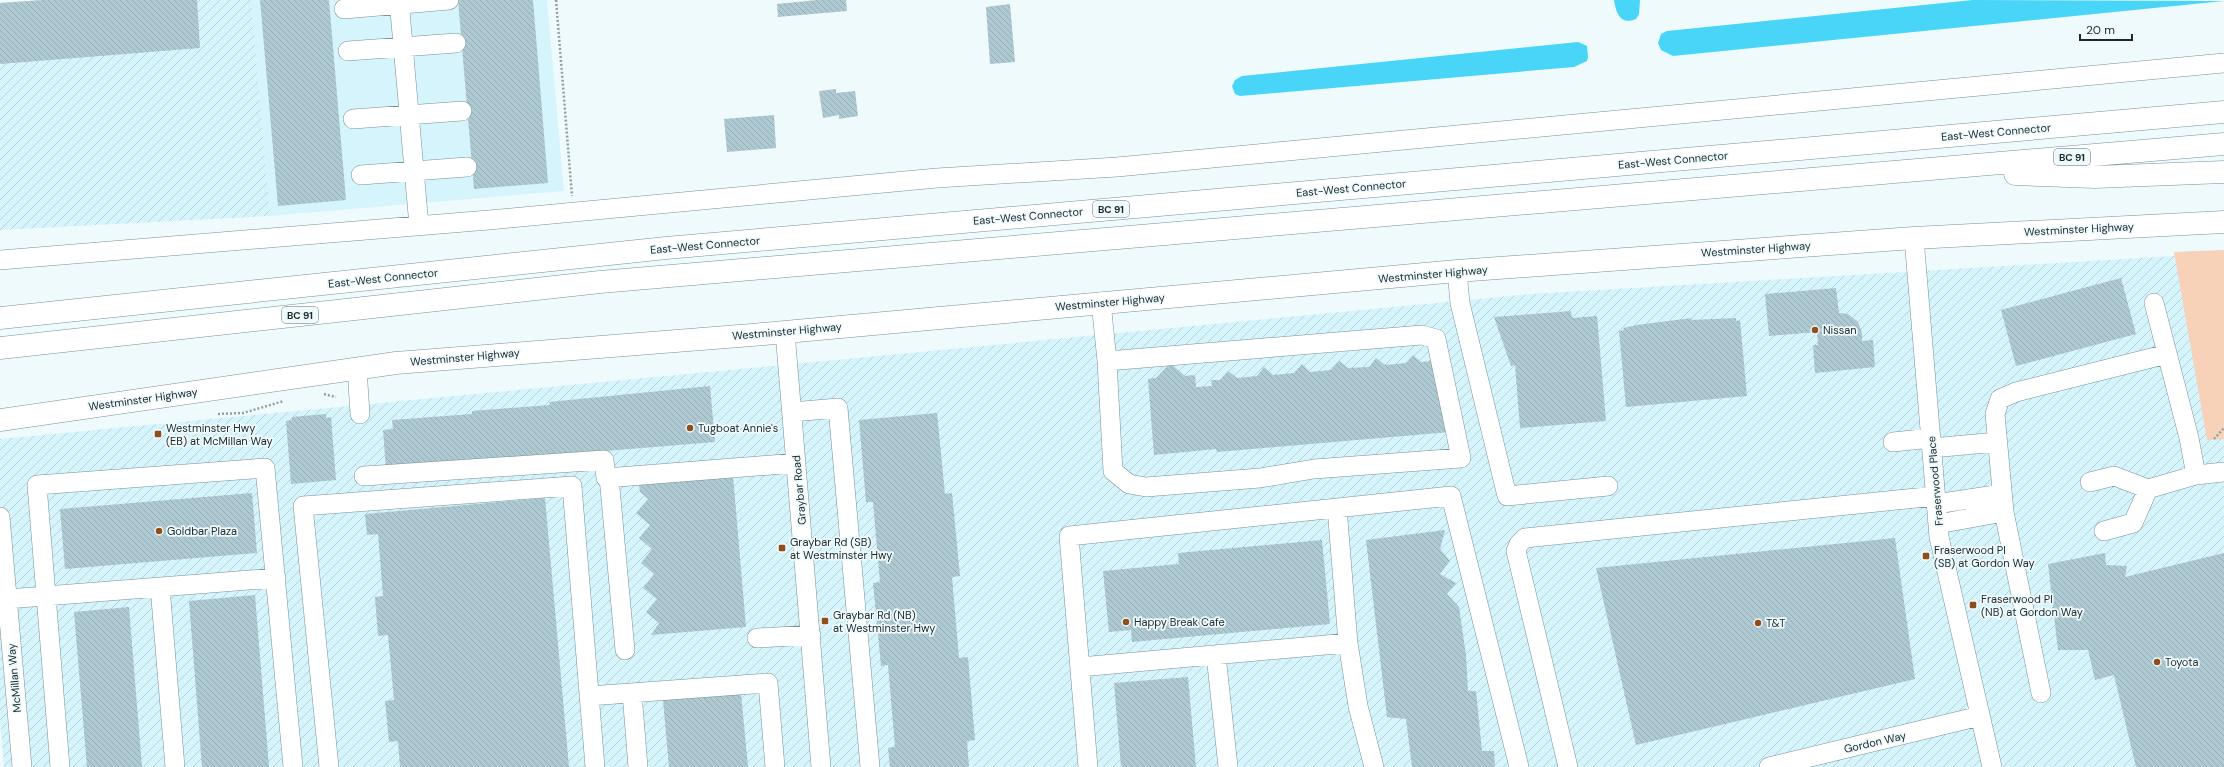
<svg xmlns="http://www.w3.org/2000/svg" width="2224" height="767" viewBox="0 0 2224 767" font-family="'DM Sans',sans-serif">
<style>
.built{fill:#d6f4fc}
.industrial{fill:url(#industrial-furrows)}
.green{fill:#f7d1b8}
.water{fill:#49d5f7}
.building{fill:url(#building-back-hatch)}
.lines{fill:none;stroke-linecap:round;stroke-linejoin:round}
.minor-casing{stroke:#779198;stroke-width:20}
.major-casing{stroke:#779198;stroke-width:23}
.highway-casing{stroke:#779198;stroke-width:23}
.path{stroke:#949fa2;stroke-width:2.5;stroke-dasharray:2 2;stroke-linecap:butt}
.minor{stroke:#fff;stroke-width:19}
.major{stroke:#fff;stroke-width:22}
.highway{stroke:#fff;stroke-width:22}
.poi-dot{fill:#8f4e1a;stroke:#effafd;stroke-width:1.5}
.labels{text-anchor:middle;stroke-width:3.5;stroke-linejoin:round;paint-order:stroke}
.shield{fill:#effafd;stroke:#5c676a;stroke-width:1}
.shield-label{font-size:10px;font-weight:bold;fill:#1d282b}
.street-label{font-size:11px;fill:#1d282b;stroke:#effafd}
.poi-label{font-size:11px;fill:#1d282b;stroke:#effafd;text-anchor:start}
</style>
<defs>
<pattern id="industrial-furrows" width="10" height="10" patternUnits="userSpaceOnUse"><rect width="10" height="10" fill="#d6f4fc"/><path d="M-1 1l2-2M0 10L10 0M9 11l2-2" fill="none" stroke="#b7d1d8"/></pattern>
<pattern id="building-back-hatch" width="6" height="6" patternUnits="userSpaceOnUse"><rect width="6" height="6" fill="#aec9d1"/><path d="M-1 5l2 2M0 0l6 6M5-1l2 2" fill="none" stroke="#95adb4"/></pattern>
</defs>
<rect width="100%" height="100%" fill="#effafd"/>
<!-- built -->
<path class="built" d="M251 0H547L564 191 270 216Z"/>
<!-- industrial -->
<path class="industrial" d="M43 0H251L270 216 0 230V3Z
M2224 253V767H4L0 719V439L1532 294Z"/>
<!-- green -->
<path class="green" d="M2224 250V439L2207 440 2174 252Z"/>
<!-- water -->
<path class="water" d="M1614 0H1640L1639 14 1636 19C1620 26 1616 12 1614 0Z
M1973 0 2224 1 1673 56 1661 50 1658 43 1661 34 1667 31Z
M1578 42 1587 46 1588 57 1587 61 1574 67 1240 96 1235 94 1232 86 1235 80 1242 76Z"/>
<!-- building -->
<path class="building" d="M43 0H197L200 48 0 64V3Z
M260 0H329L346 200 278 206Z
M458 0H533L548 183 474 189Z
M817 0H846L847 11 778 17 777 4Z
M1010 4 1015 62 990 64 986 7Z
M836 89V93L855 91 858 116 839 119V115L823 118 819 91Z
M774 115 776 148 727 152 724 119Z
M2121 278 2136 334 2016 366 2001 310Z
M1836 288 1839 313 1848 314 1858 322 1862 333V341L1873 340 1875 367 1815 373 1813 345H1818L1817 332 1769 336 1765 294Z
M1571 311 1572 318 1597 316 1606 421 1520 428 1515 365 1511 366 1494 317Z
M1692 318V320L1736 318V321L1740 320 1747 396 1626 407 1619 331 1624 330 1623 328 1637 325Z
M1413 355 1421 362 1433 361 1450 432 1217 452 1216 449 1154 455 1148 379 1156 378 1170 363 1185 376 1195 375 1196 387 1212 386 1211 380H1220L1228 371 1237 378 1257 376 1264 367 1273 375 1294 373 1302 364 1310 372 1331 370 1339 361 1348 368 1369 367 1376 358 1385 365 1406 363Z
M710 386 715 442 386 469 383 430 393 429 392 420 472 414V411L550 405 549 402Z
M937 413 945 494 952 493 960 576 952 577 959 658 968 657 975 740 967 741 969 767H890L888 748 895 747 888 665 881 666 873 583 880 582 873 502H866L859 420Z
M326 414V418L331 417 336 480 291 484 286 421 292 420V417Z
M733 476 746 627 651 635 659 623 646 612 657 599 643 588 654 574 641 563 652 549 639 538 650 525 636 513 648 499 640 492 639 484Z
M252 493 257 553 65 569 60 509Z
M545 498 569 767H400L398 741 389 742 385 701 394 700 388 635 378 636 375 597 383 596 378 534 367 535 365 514Z
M1445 530 1440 549 1450 561 1440 574 1456 583 1447 594 1459 607 1466 655 1468 691H1476L1482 751H1494L1495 767H1412L1406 719 1387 717 1366 540Z
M1895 538 1915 679 1636 745 1596 568Z
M1322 540 1330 624 1132 642 1131 630 1109 632 1103 571 1179 564 1178 553Z
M2105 553 2106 565 2127 566 2125 577 2224 553V767H2136L2114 675 2095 680 2088 650H2058L2048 564Z
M255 595 269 767H202L189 601Z
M129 607 142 767H87L74 612Z
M1188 677 1196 767H1121L1114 683Z
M741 693 748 767H669L663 700Z"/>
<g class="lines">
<!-- minor casing -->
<g class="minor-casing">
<path id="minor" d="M399 0 419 226
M344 9 449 0
M348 51 456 43
M353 119 462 111
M361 175 467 167
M1914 238 1939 537 1992 767
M0 260 489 220 937 178 1117 167 2224 63
M1457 271 1460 303 1507 496 1608 486
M1101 302 1107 361 1113 471 1129 484 1146 487 1260 478 1314 469 1461 458 1436 339 1422 335 1107 361
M2154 303 2189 438 2196 475
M785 332 821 767
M357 368 360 414
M792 412 838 408 870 767
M1893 442 1931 438
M1932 448 1997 442
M364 476 604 460 606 478 796 463
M609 477 625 650
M2090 482 2114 476 2148 489 2133 523 2104 531
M2148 489 2196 475 2224 472
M1936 504 2002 494
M1337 508 1348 643 1358 706 1374 767
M0 517 22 767
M1938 524 2004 512
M160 587 175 767
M7 599 276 578
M757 638 811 635
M1216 655 1228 767
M1080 667 1348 643
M632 693 638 767
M2041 693 2004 512 1995 414 2000 399 2016 392 2167 354
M589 696 768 683 775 767
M60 767 37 485 265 468 293 767
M329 767 303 506 572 486 595 767
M1088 767 1069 536 1451 496 1519 767
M1568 767 1516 551 1519 544 1525 538 1936 496
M1769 767 1980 716"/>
</g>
<!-- major casing -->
<g class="major-casing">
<path id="major" d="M0 420 396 363 752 335 1457 271 1914 238 2224 222"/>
</g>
<!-- highway casing -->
<g class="highway-casing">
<path id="highway" d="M2015 174 2095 177 2224 172
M0 318 666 248 2224 112
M0 348 600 282 2224 144"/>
</g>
<!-- path -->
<path class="path" d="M556 0 572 196
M324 394 336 397
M218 414 243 413 284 401
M2214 439 2224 428"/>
<!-- minor -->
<use href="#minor" class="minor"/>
<!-- major -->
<use href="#major" class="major"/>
<!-- highway -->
<use href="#highway" class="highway"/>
</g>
<!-- markers -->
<g class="poi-dot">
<circle cx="1815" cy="330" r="4"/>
<circle cx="690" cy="428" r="4"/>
<rect x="154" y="430" width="8" height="8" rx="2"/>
<circle cx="159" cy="531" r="4"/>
<rect x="778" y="544" width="8" height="8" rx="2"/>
<rect x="1922" y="552" width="8" height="8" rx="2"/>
<rect x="1969" y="601" width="8" height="8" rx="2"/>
<rect x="821" y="617" width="8" height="8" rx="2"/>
<circle cx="1126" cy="622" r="4"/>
<circle cx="1758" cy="623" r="4"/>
<circle cx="2157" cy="662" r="4"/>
</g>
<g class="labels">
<!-- shield labels -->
<g class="shield">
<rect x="2054" y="149" width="36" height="16" rx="3"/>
<rect x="1093" y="201" width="36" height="16" rx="3"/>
<rect x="282" y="307" width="36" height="16" rx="3"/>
</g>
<g class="shield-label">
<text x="2072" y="161">BC 91</text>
<text x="1111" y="213">BC 91</text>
<text x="300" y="319">BC 91</text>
</g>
<!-- street labels -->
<g class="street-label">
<text transform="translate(1996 132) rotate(-5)" y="4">East-West Connector</text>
<text transform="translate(1673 160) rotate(-5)" y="4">East-West Connector</text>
<text transform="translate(1351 188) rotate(-5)" y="4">East-West Connector</text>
<text transform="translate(1028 216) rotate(-5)" y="4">East-West Connector</text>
<text transform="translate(2079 229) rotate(-3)" y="4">Westminster Highway</text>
<text transform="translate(705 245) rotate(-5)" y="4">East-West Connector</text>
<text transform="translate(1756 249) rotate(-4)" y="4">Westminster Highway</text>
<text transform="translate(1433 274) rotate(-5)" y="4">Westminster Highway</text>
<text transform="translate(383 278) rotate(-6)" y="4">East-West Connector</text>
<text transform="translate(1110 302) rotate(-5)" y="4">Westminster Highway</text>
<text transform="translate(787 331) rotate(-5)" y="4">Westminster Highway</text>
<text transform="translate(465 357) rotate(-5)" y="4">Westminster Highway</text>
<text transform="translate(143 399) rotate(-8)" y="4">Westminster Highway</text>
<text transform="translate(1935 481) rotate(-95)" y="4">Fraserwood Place</text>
<text transform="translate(799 490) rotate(-95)" y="4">Graybar Road</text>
<text transform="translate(14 678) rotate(-95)" y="4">McMillan Way</text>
<text transform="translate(1875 742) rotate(-13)" y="4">Gordon Way</text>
</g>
<!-- poi labels -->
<g class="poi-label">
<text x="1823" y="334">Nissan</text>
<text x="166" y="432">Westminster Hwy<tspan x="166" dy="13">(EB) at McMillan Way</tspan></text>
<text x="698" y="432">Tugboat Annie's</text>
<text x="167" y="535">Goldbar Plaza</text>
<text x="790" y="546">Graybar Rd (SB)<tspan x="790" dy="13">at Westminster Hwy</tspan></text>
<text x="1934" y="554">Fraserwood Pl<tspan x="1934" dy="13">(SB) at Gordon Way</tspan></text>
<text x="1981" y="603">Fraserwood Pl<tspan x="1981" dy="13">(NB) at Gordon Way</tspan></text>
<text x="833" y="619">Graybar Rd (NB)<tspan x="833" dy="13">at Westminster Hwy</tspan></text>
<text x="1134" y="626">Happy Break Cafe</text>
<text x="1766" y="627">T&amp;T</text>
<text x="2165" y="666">Toyota</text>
</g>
</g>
<!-- scale -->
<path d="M2080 34v6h52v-6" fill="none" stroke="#1d282b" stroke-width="2"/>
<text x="2086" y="34" font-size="12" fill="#1d282b" stroke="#effafd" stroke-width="3" paint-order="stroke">20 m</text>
</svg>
